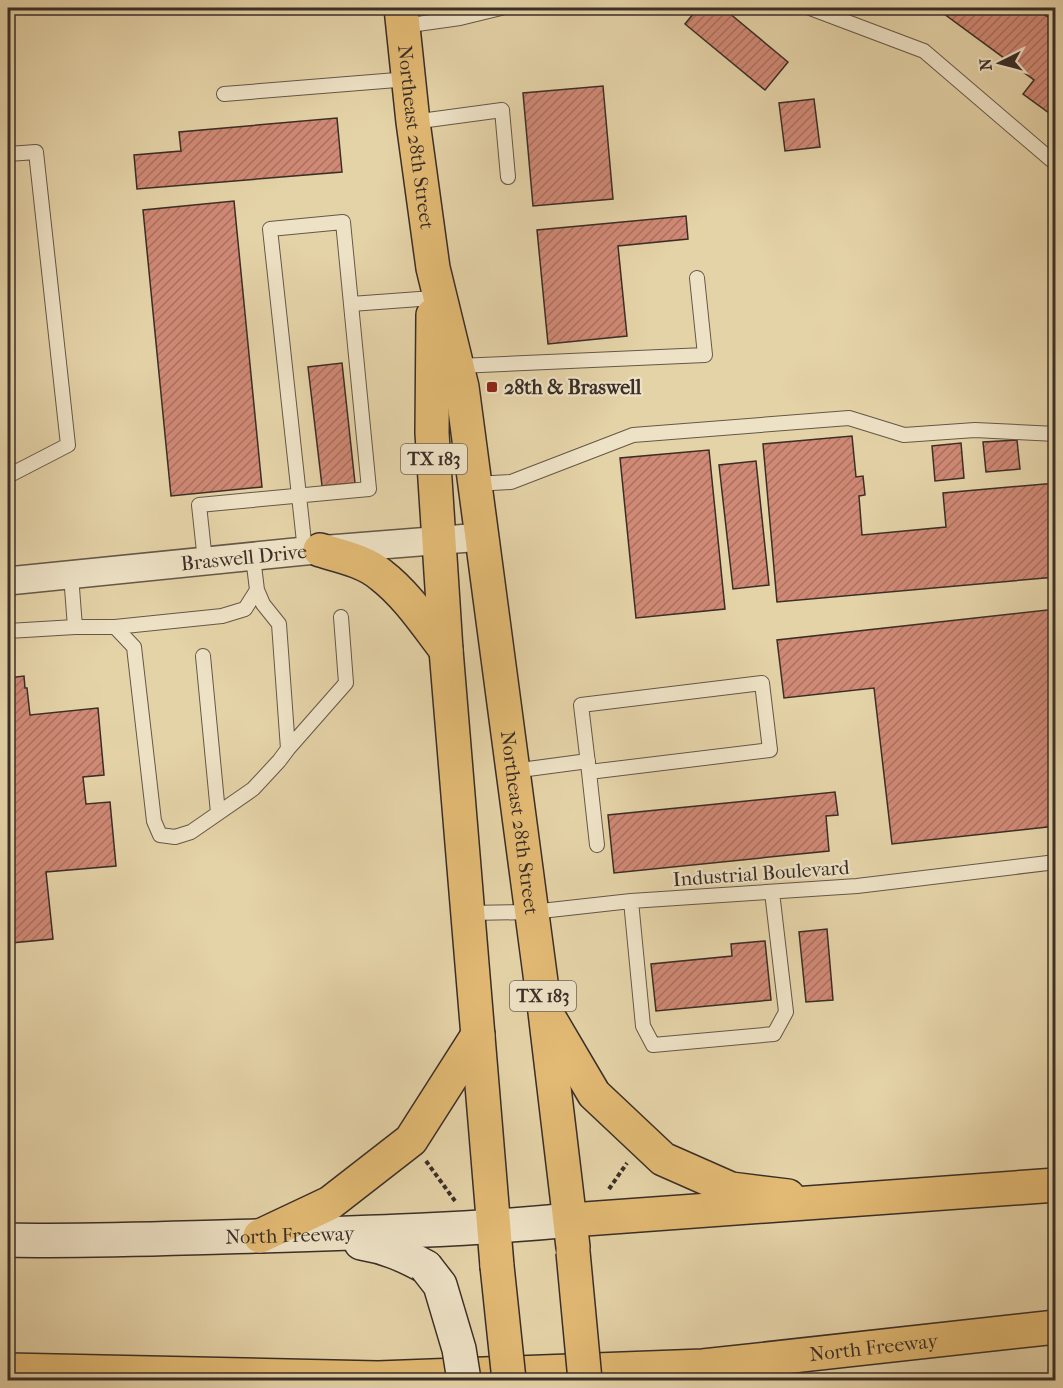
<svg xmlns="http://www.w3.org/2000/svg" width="1063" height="1388" viewBox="0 0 1063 1388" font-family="'IM FELL French Canon',serif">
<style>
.building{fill:url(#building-hatch);stroke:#3a2e27;stroke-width:1.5}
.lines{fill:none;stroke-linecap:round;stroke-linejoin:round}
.service-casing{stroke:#655747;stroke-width:16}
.minor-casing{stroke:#655747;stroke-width:30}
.secondary-casing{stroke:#3a2e27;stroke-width:36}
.primary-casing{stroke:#3a2e27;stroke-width:36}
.motorway-casing{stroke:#3a2e27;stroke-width:36}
.path{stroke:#3a2e27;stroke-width:4;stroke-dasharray:4.5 3;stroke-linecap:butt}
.service{stroke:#eee2c6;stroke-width:14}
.minor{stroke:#eee2c6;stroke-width:27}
.secondary{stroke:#eee2c6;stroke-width:33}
.primary{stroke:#e2ba74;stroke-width:33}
.motorway{stroke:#e2ba74;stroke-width:33}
.secondary-bridge-casing{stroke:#3a2e27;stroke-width:36;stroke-linecap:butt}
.primary-bridge-casing{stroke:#3a2e27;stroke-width:36;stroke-linecap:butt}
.secondary-bridge{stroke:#eee2c6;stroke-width:33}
.primary-bridge{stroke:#e2ba74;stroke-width:33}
.poi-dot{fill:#8f2418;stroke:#eee2c6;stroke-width:2}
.labels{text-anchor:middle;stroke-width:4.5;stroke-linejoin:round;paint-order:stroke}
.shield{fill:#eee2c6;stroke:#706457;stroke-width:1.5}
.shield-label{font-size:18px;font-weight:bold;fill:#3a2e27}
.street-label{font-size:20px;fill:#3a2e27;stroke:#eee2c6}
.poi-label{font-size:20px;font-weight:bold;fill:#3a2e27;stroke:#eee2c6;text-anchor:start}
</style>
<defs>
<pattern id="building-hatch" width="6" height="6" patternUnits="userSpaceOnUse" patternTransform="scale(1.5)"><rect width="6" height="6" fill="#d08975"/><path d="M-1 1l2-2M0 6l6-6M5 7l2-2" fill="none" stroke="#aa7060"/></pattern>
</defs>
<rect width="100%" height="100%" fill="#e5d3a8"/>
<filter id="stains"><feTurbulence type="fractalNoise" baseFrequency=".00333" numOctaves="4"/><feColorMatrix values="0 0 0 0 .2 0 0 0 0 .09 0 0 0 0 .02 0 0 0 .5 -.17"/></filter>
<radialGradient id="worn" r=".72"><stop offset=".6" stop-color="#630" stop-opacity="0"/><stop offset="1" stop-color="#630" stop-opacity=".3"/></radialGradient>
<!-- building -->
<path class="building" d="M698 8H723L788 62 765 90 685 24Z
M936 8H1035L1056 23V118L1023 94 1034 80Z
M603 86 613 199 533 206 523 93Z
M814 99 820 147 785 151 779 103Z
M337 118 342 172 137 189 134 155 181 151 179 132Z
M234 201 262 487 171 496 143 210Z
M686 216 688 239 618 246 627 336 548 344 537 230Z
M342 363 355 483 322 486 308 367Z
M852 436 856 477 863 476 865 495 859 496 862 535 946 527 943 493 1056 483V577L777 602 763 444Z
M1017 440 1020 469 986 472 983 442Z
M961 443 964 478 935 481 932 446Z
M709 450 725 609 636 618 620 458Z
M756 461 769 585 733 589 719 465Z
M1056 609V826L892 844 874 688 784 698 777 640Z
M24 676 25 688H27L30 715 98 708 104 775 83 777 86 804 110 802 116 866 46 872 53 939 11 943 13 965 8 969V678Z
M835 792 838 815 826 816 829 851 614 873 608 815Z
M827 929 833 1000 806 1002 799 932Z
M765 941 771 1000 656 1011 651 964 732 956 731 944Z"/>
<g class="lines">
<!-- service casing -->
<g class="service-casing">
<path id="service" d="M810 8 924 51 1056 164
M403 26 460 18 501 8
M224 94 409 79
M413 122 502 110 508 177
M8 154 36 152 68 445 8 476
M351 304 433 298
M458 366 705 355 697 278
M475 484 511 482 633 435 849 418 904 435 975 430 1056 434
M205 561 199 505 369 489 343 222 270 229 305 551
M71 575 75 627H115L134 647 154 821 160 835 175 837 191 832 253 789 279 761 288 749 279 624 263 604 257 590 253 557
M115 627 222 616 245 609 257 590
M8 631 75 627
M203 656 218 813
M762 683 770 750 589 772 581 705Z
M288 749 346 683 341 617
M513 771 588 761
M589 772 597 845
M631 901 643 1026 653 1045 774 1034 786 1012 772 892
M468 913 532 912 631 901 857 886 1056 862"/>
</g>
<!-- minor casing -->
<g class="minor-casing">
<g id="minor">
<path id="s1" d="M8 581 305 551 482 537"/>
</g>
</g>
<!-- secondary casing -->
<g class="secondary-casing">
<g id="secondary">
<path id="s2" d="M8 1240C91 1242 174 1238 258 1236 362 1233 467 1230 571 1220"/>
<path d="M361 1243C386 1247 404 1255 426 1267"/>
</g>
</g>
<!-- primary casing -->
<g class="primary-casing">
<g id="primary">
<path id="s3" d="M401 8 413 122 433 268 462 387 545 1012 573 1247"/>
<path d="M433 315 432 433 446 650 497 1266"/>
<path d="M320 550C340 556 365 561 381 575 407 595 426 624 446 650"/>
<path d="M551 1021 594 1094 663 1159 731 1189 788 1196"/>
<path d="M260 1236 330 1203 411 1140 478 1035"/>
</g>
</g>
<!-- motorway casing -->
<g class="motorway-casing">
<g id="motorway">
<path d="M571 1220 1056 1185"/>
<path id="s4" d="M8 1370 378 1378 703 1366 1056 1327"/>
</g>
</g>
<!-- path -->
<path class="path" d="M426 1161 455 1201
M609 1189 627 1163"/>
<!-- service -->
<use href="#service" class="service"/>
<!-- minor -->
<use href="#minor" class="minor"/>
<!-- secondary -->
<use href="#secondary" class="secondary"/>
<!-- primary -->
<use href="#primary" class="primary"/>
<!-- motorway -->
<use href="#motorway" class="motorway"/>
<!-- secondary-bridge casing -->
<g class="secondary-bridge-casing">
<path id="secondary-bridge" d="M426 1267 440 1285 459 1349 464 1380"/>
</g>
<!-- primary-bridge casing -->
<g class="primary-bridge-casing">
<path id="primary-bridge" d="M573 1252 585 1380
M497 1266 509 1380"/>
</g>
<!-- secondary-bridge -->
<use href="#secondary-bridge" class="secondary-bridge"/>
<!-- primary-bridge -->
<use href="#primary-bridge" class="primary-bridge"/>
</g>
<!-- markers -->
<rect class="poi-dot" x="486" y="381" width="12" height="12" rx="3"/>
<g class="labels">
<!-- shield labels -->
<g class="shield">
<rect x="401" y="444" width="66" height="30" rx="4.5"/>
<rect x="510" y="981" width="66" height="30" rx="4.5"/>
</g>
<g class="shield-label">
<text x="434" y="465">TX 183</text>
<text x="543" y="1002">TX 183</text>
</g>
<!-- street labels -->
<g class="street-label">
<text dy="7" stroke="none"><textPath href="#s3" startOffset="130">Northeast 28th Street</textPath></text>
<text dy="7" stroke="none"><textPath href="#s1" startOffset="237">Braswell Drive</textPath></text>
<text dy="7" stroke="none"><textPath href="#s3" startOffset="824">Northeast 28th Street</textPath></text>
<text transform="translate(761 873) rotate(-4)" y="7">Industrial Boulevard</text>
<text dy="7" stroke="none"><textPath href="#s2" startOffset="282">North Freeway</textPath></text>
<text dy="7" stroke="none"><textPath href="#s4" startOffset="867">North Freeway</textPath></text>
</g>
<!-- poi labels -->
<g class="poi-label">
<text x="504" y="394">28th &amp; Braswell</text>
</g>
</g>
<!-- margin -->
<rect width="1063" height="1388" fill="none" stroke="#e5d3a8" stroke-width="30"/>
<rect x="9" y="9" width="1045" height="1370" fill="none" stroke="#3a2e27" stroke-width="3"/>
<rect x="15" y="15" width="1033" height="1358" fill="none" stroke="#3a2e27" stroke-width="1.5"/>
<!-- north arrow -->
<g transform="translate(1000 63) rotate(264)" stroke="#eee2c6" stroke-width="4.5" paint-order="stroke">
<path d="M0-4.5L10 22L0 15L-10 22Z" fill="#3a2e27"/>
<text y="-9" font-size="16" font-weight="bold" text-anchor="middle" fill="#3a2e27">N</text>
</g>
<rect width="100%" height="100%" filter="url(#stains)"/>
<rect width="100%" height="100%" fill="url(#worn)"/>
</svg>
